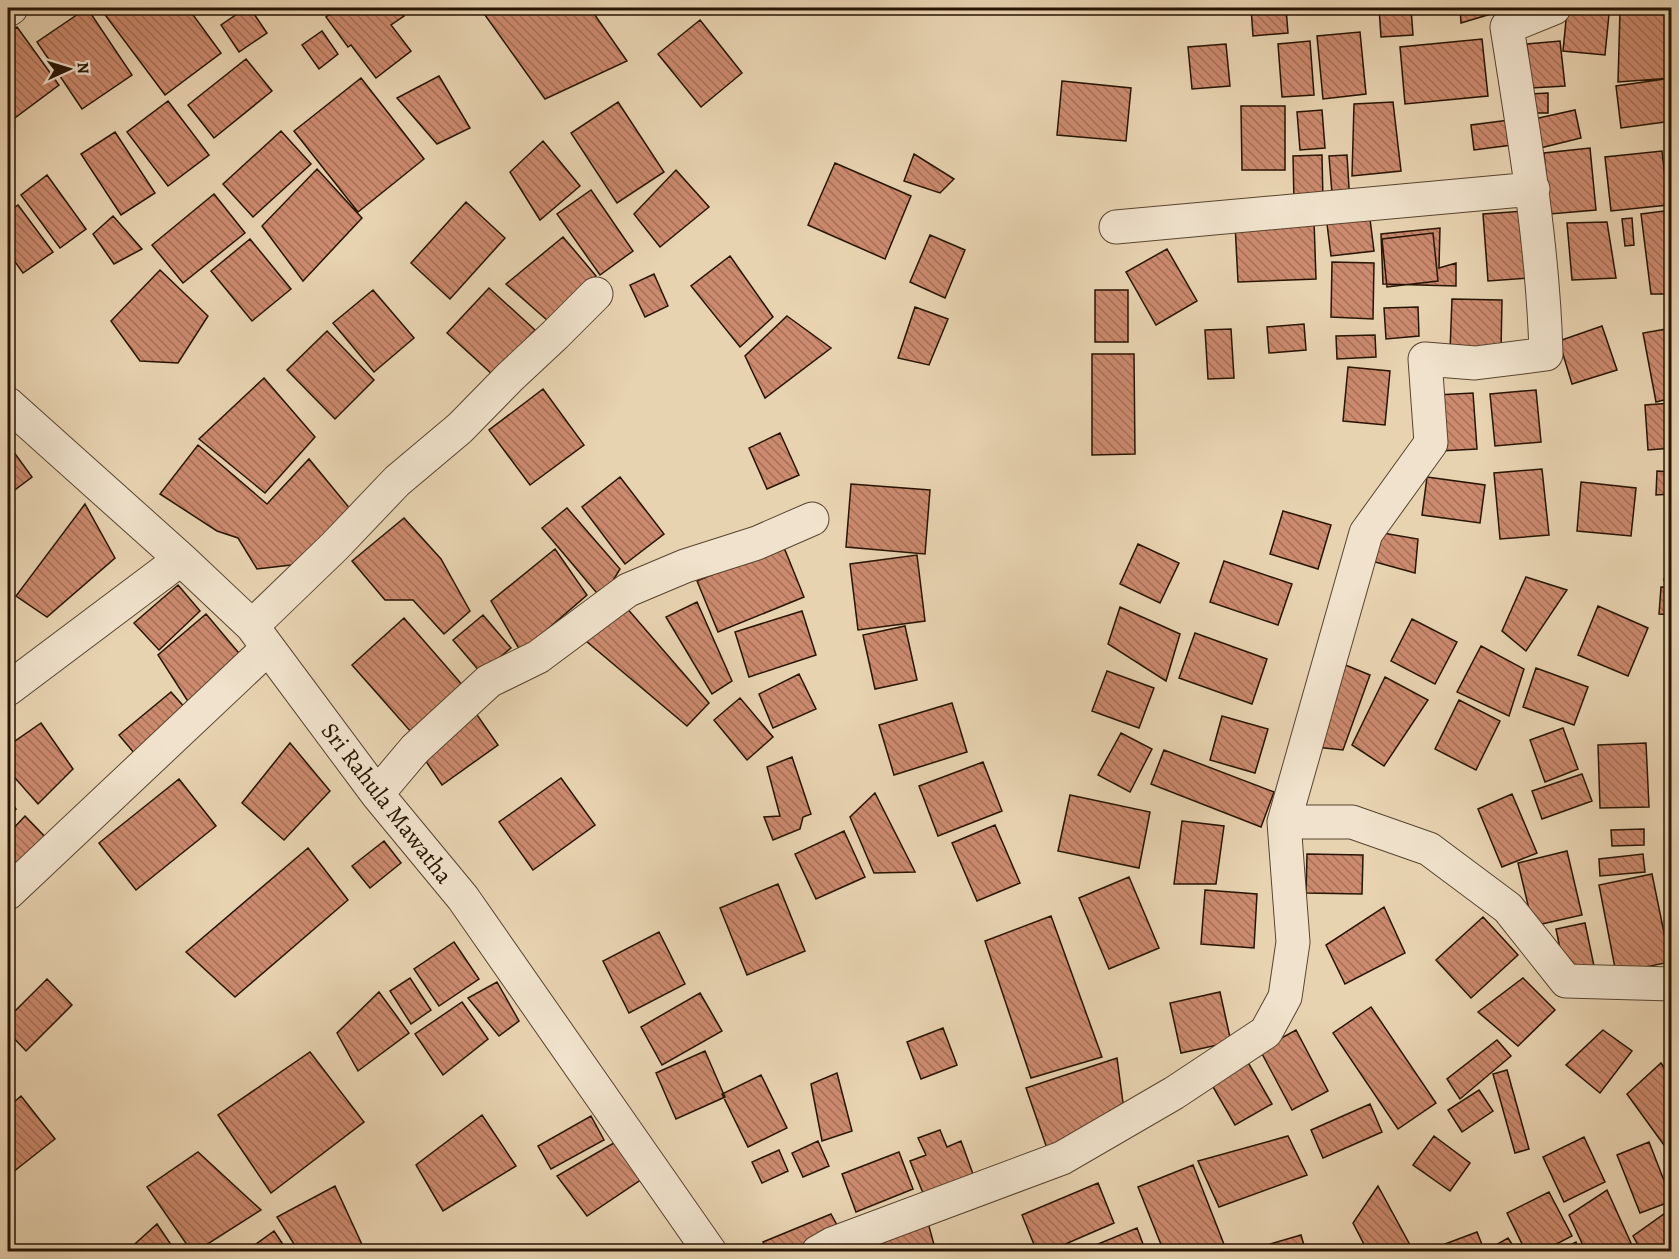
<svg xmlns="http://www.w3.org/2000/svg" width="1679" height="1259" viewBox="0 0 1679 1259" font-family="Alegreya,serif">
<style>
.building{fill:url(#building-back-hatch);stroke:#271503;stroke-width:1.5}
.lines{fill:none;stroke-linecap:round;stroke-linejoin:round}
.street-casing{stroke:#57442e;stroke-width:35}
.street{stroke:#f0e2cc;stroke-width:33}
.labels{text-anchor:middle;stroke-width:6;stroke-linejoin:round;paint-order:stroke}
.street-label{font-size:24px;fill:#271503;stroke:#f0e2cc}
</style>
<defs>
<pattern id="building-back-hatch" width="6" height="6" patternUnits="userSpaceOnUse" patternTransform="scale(1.5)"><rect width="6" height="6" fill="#cc8a6e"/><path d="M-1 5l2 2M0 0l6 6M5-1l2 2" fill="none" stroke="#a67058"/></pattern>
</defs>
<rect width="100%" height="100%" fill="#e8d3b1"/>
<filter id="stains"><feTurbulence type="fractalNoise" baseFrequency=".00333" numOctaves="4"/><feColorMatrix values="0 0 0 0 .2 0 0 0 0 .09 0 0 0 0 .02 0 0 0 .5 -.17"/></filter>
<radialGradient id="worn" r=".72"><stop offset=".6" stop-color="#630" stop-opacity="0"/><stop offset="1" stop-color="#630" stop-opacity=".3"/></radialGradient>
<!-- building -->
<path class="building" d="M87 8 132 75 82 109 37 42Z
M100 8H188L221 53 165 95Z
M246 8H250L267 33 239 52 221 25Z
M338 8H398L404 16 391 25 411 51 376 78 351 45 348 47 326 17Z
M480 8H590L627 61 545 99Z
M1251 8H1286L1288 33 1253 36Z
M1379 8H1411L1413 35 1381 37Z
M1460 8H1511L1461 23Z
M1634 8H1672V78L1618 82 1620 11Z
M1567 10 1609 14 1605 55 1563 51Z
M700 20 742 73 701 107 658 54Z
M17 27 59 85 8 123V34Z
M322 31 338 54 319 69 302 45Z
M1360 32 1366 94 1323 99 1317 36Z
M1482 39 1488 96 1405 104 1400 47Z
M1310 41 1314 95 1282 97 1278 44Z
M1560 41 1565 86 1531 88 1527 44Z
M1226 44 1230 86 1192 89 1188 47Z
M246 59 272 91 214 138 188 105Z
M439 76 470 128 437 144 397 98Z
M361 78 424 159 358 212 294 131Z
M1672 78V121L1621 128 1616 86Z
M1062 81 1131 88 1126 141 1057 135Z
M1548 93V113H1531L1530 94Z
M168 101 209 155 168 186 127 132Z
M618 102 664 172 617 203 571 133Z
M1393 102 1401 171 1352 176 1354 104Z
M1241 106H1285V170H1242Z
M1322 110 1325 148 1300 150 1297 112Z
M1575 110 1581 138 1540 148 1534 119Z
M1509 120 1512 145 1474 150 1471 125Z
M281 131 311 164 253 217 223 184Z
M115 132 155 193 121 215 81 154Z
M543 141 580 186 540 220 510 172Z
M1590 148 1596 210 1550 214 1544 153Z
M1662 151 1668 205 1611 211 1605 157Z
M914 154 954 179 940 193 904 181Z
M1322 155 1323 202 1294 203 1293 156Z
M1347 155 1350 204 1333 206 1329 156Z
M835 163 911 196 885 259 808 225Z
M317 169 362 218 303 281 262 226Z
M676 170 709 207 660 247 634 214Z
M47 175 86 229 60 248 21 195Z
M591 190 633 251 600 275 557 214Z
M214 194 245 233 183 283 152 245Z
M466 202 505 238 450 299 411 263Z
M18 205 53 252 23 273 8 252V212Z
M1672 210V294H1651L1641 214Z
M1369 211 1374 251 1331 256 1326 216Z
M1525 211 1530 278 1488 281 1483 214Z
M113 216 142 249 114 264 93 234Z
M1632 218 1634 245 1625 246 1622 219Z
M1314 220 1316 279 1238 282 1235 224Z
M1607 222 1616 278 1572 280 1567 223Z
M1440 228 1439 268 1456 263V286L1383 284 1381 234Z
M1433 233 1438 281 1387 287 1382 239Z
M930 235 965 250 945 298 910 282Z
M563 237 596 276 547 320 506 284Z
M250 239 291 289 252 321 211 271Z
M1167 249 1197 301 1156 325 1126 272Z
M730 256 773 317 740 347 691 286Z
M1332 262 1374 263 1373 319 1331 317Z
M160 270 208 316 178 363 140 361 111 321Z
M654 274 668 306 645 317 630 285Z
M489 288 535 330 493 375 447 333Z
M373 290 414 338 374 372 333 323Z
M1095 290H1128V342H1095Z
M1452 299 1502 300 1501 352 1450 351Z
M915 307 948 319 929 365 898 358Z
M1418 307 1419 336 1386 339 1384 308Z
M787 316 831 348 765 398 745 356Z
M1304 324 1306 350 1269 353 1267 327Z
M1602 326 1617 370 1572 384 1559 341Z
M1672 328V398L1656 402 1643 333Z
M1231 329 1234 378 1208 379 1205 330Z
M327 331 374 380 335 419 287 370Z
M1375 335 1376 357 1337 359 1336 336Z
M1092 354H1134L1135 454 1092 455Z
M1348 367 1390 371 1385 425 1343 421Z
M264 378 315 437 265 493 199 439Z
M543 389 584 445 530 485 489 430Z
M1536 390 1541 442 1495 446 1490 394Z
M1473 393 1477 449 1440 451 1436 395Z
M1672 403V448L1648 450 1645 405Z
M780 433 799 475 767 489 749 448Z
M8 444 32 477 8 495Z
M198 445 267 504 309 459 356 516 300 564 257 569 238 538 217 531 160 494Z
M1542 469 1549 535 1500 539 1494 473Z
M1657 471 1672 472V494L1656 495Z
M620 477 664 534 625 564 582 507Z
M1427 477 1485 485 1480 523 1422 515Z
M1581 482 1636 488 1631 536 1577 531Z
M851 484 930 490 925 554 846 547Z
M85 504 115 558 47 617 16 596Z
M567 508 620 569 602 599 542 528Z
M1283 511 1331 525 1318 569 1270 554Z
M404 518 441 559 470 611 444 634 413 600H385L352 561Z
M1377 532 1418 539 1415 573 1368 560Z
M1138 544 1179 563 1160 603 1120 584Z
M1672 544V580H1664Z
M783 545 804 597 718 632 697 581Z
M555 549 587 595 521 652 491 601Z
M917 555 925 621 858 630 850 564Z
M1224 561 1292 584 1278 625 1210 602Z
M1526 577 1567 590 1526 651 1502 631Z
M178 585 200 611 159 650 134 623Z
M1661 587 1672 588V615L1659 614Z
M697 602 732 681 712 694 666 617Z
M625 606 709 703 687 726 586 641Z
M1598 606 1648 628 1628 676 1578 655Z
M1120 607 1180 634 1166 681 1108 644Z
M802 611 816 655 749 677 735 632Z
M206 614 243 658 191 706 158 655Z
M483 615 511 648 481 673 453 640Z
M404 618 464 687 412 733 352 665Z
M1412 619 1457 642 1435 684 1391 661Z
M905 626 917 680 875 689 863 635Z
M1195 633 1267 659 1252 704 1179 678Z
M1481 646 1524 669 1509 716 1457 692Z
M1338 662 1370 675 1343 750 1316 747Z
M1536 668 1588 687 1574 725 1523 707Z
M1107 671 1154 688 1139 728 1092 711Z
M799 674 816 709 773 728 759 694Z
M1385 677 1428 700 1384 766 1352 745Z
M171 692 187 710 135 754 119 735Z
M740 698 773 737 747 760 714 720Z
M1459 700 1500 721 1476 770 1435 749Z
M952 703 967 752 894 775 879 725Z
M475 712 498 745 442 785 419 751Z
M1222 716 1268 729 1255 773 1210 760Z
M41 723 73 769 38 804 8 770V746Z
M1563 728 1578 769 1545 782 1530 740Z
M1121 733 1152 749 1130 792 1098 775Z
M290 743 330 791 284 840 242 803Z
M1646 743 1649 807 1600 808 1598 745Z
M1164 750 1274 792 1261 827 1151 784Z
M792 757 811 814 803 817 800 829 773 840 764 817 780 816 767 767Z
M983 762 1002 811 938 836 919 786Z
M1582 774 1592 801 1542 819 1532 791Z
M561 778 595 825 533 870 499 822Z
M179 779 216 826 136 890 99 843Z
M875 793 915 872 874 873 850 817Z
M1512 794 1537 853 1502 867 1478 809Z
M1070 795 1150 812 1139 868 1058 851Z
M8 797 16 809 8 816Z
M25 816 51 843 8 874V834Z
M1182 821 1224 826 1216 884H1174Z
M995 825 1020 883 977 901 952 843Z
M1644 829V845L1612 846 1611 830Z
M844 831 865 877 816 899 795 854Z
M384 841 401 863 370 888 352 866Z
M308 848 348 900 235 997 186 952Z
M1567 851 1582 915 1533 926 1518 863Z
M1307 854 1363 855 1362 894 1306 893Z
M1643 854 1645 872 1600 876 1599 859Z
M1652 874 1670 962 1616 973 1599 885Z
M1129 877 1159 948 1109 969 1079 898Z
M778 884 805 951 747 975 720 908Z
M1205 890 1257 894 1254 948 1201 944Z
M1384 907 1405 953 1345 984 1326 945Z
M1051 916 1102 1057 1031 1078 985 941Z
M1483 917 1518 955 1471 998 1436 960Z
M1585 923 1594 966 1565 973 1556 929Z
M659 932 685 984 629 1013 603 961Z
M454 942 479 979 439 1006 414 969Z
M410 978 431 1010 411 1024 390 991Z
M1523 978 1555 1010 1518 1046 1478 1012Z
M47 979 72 1005 26 1051 8 1032V1018Z
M497 982 519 1021 499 1036 468 998Z
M379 992 409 1033 358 1071 337 1033Z
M1220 992 1231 1042 1181 1053 1170 1003Z
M700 993 722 1031 662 1065 641 1027Z
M462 1002 488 1039 443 1075 415 1034Z
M1371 1007 1436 1103 1398 1129 1333 1033Z
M943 1028 957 1065 921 1079 907 1042Z
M1296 1030 1328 1091 1292 1110 1260 1050Z
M1603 1030 1632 1051 1600 1093 1566 1065Z
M1497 1040 1511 1056 1460 1099 1447 1079Z
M705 1051 725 1097 676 1119 656 1073Z
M310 1052 364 1122 271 1193 218 1115Z
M1117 1058 1123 1103 1049 1154 1026 1088Z
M1246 1059 1272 1104 1235 1125 1209 1080Z
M1661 1063 1672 1080V1150L1669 1152 1627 1094Z
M1507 1070 1529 1149 1515 1153 1493 1074Z
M837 1073 852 1131 822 1141 811 1084Z
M761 1075 787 1128 748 1147 722 1094Z
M1479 1090 1493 1111 1462 1132 1448 1110Z
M21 1096 55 1139 8 1176V1107Z
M1370 1104 1382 1132 1323 1158 1311 1130Z
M482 1115 516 1166 443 1211 416 1165Z
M591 1116 604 1140 551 1169 538 1146Z
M940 1130 947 1147 961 1141 973 1174 923 1193 910 1161 926 1155 918 1138Z
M1288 1136 1307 1175 1219 1207 1198 1161Z
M1434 1136 1470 1163 1450 1191 1413 1165Z
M1584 1137 1605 1182 1564 1202 1543 1157Z
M619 1140 648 1175 587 1216 557 1176Z
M818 1141 829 1166 803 1177 792 1153Z
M1649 1142 1672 1201 1640 1213 1617 1155Z
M779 1150 788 1171 762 1183 752 1162Z
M198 1152 261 1210 195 1252H192L147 1187Z
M899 1152 913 1189 856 1212 842 1174Z
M1193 1165 1227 1252H1164L1138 1187Z
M1098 1183 1114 1223 1047 1252H1037L1022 1215Z
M335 1186 365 1251 299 1252 277 1217Z
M1378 1186 1410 1245 1396 1252H1368L1353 1223Z
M1607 1190 1635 1252H1586L1569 1215Z
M1549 1192 1572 1236 1541 1252H1526L1507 1213Z
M831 1214 842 1234 800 1252H767L763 1242Z
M1664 1214 1672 1232V1252H1642L1633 1236Z
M927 1219 936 1252H857Z
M157 1224 176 1252H126Z
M1137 1228 1146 1252H1082L1081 1251Z
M274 1231 288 1252H245Z
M1477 1232 1485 1252H1448L1445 1244Z
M1301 1235 1306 1252H1262L1260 1247Z
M1508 1238 1517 1252H1497L1494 1246Z
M1576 1242 1580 1252H1557Z"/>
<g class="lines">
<!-- street casing -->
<g class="street-casing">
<path id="street" d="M8 10 11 8
M1116 227 1533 189
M8 404 181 559 252 626 377 794 463 898 710 1252
M252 626 335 546 397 481 460 428 510 377 555 335 596 294
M8 689 181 559
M377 794 415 749 489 681 538 657 628 590 685 566 757 543 812 519
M1284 822 1366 533 1431 443 1425 359 1475 363 1546 354C1543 244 1524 136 1507 27L1554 8
M8 893 268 648
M818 1252 832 1244 1062 1158 1174 1093 1266 1032 1285 997 1293 942 1284 822H1352L1429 849 1508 908 1566 981 1672 984"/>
</g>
<!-- street -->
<use href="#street" class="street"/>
</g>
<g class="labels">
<!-- street labels -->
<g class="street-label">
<text transform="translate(387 803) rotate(52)" y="8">Sri Rahula Mawatha</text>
</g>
</g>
<!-- margin -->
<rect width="1679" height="1259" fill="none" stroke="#e8d3b1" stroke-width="30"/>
<rect x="9" y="9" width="1661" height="1241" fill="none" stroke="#271503" stroke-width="3"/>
<rect x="15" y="15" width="1649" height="1229" fill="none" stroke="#271503" stroke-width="1.5"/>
<!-- north arrow -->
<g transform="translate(69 69) rotate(86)" stroke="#f0e2cc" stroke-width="4.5" paint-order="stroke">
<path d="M0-4.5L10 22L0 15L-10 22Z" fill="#271503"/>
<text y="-9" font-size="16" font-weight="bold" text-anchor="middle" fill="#271503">N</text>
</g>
<rect width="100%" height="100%" filter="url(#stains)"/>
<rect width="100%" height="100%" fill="url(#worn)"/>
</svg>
